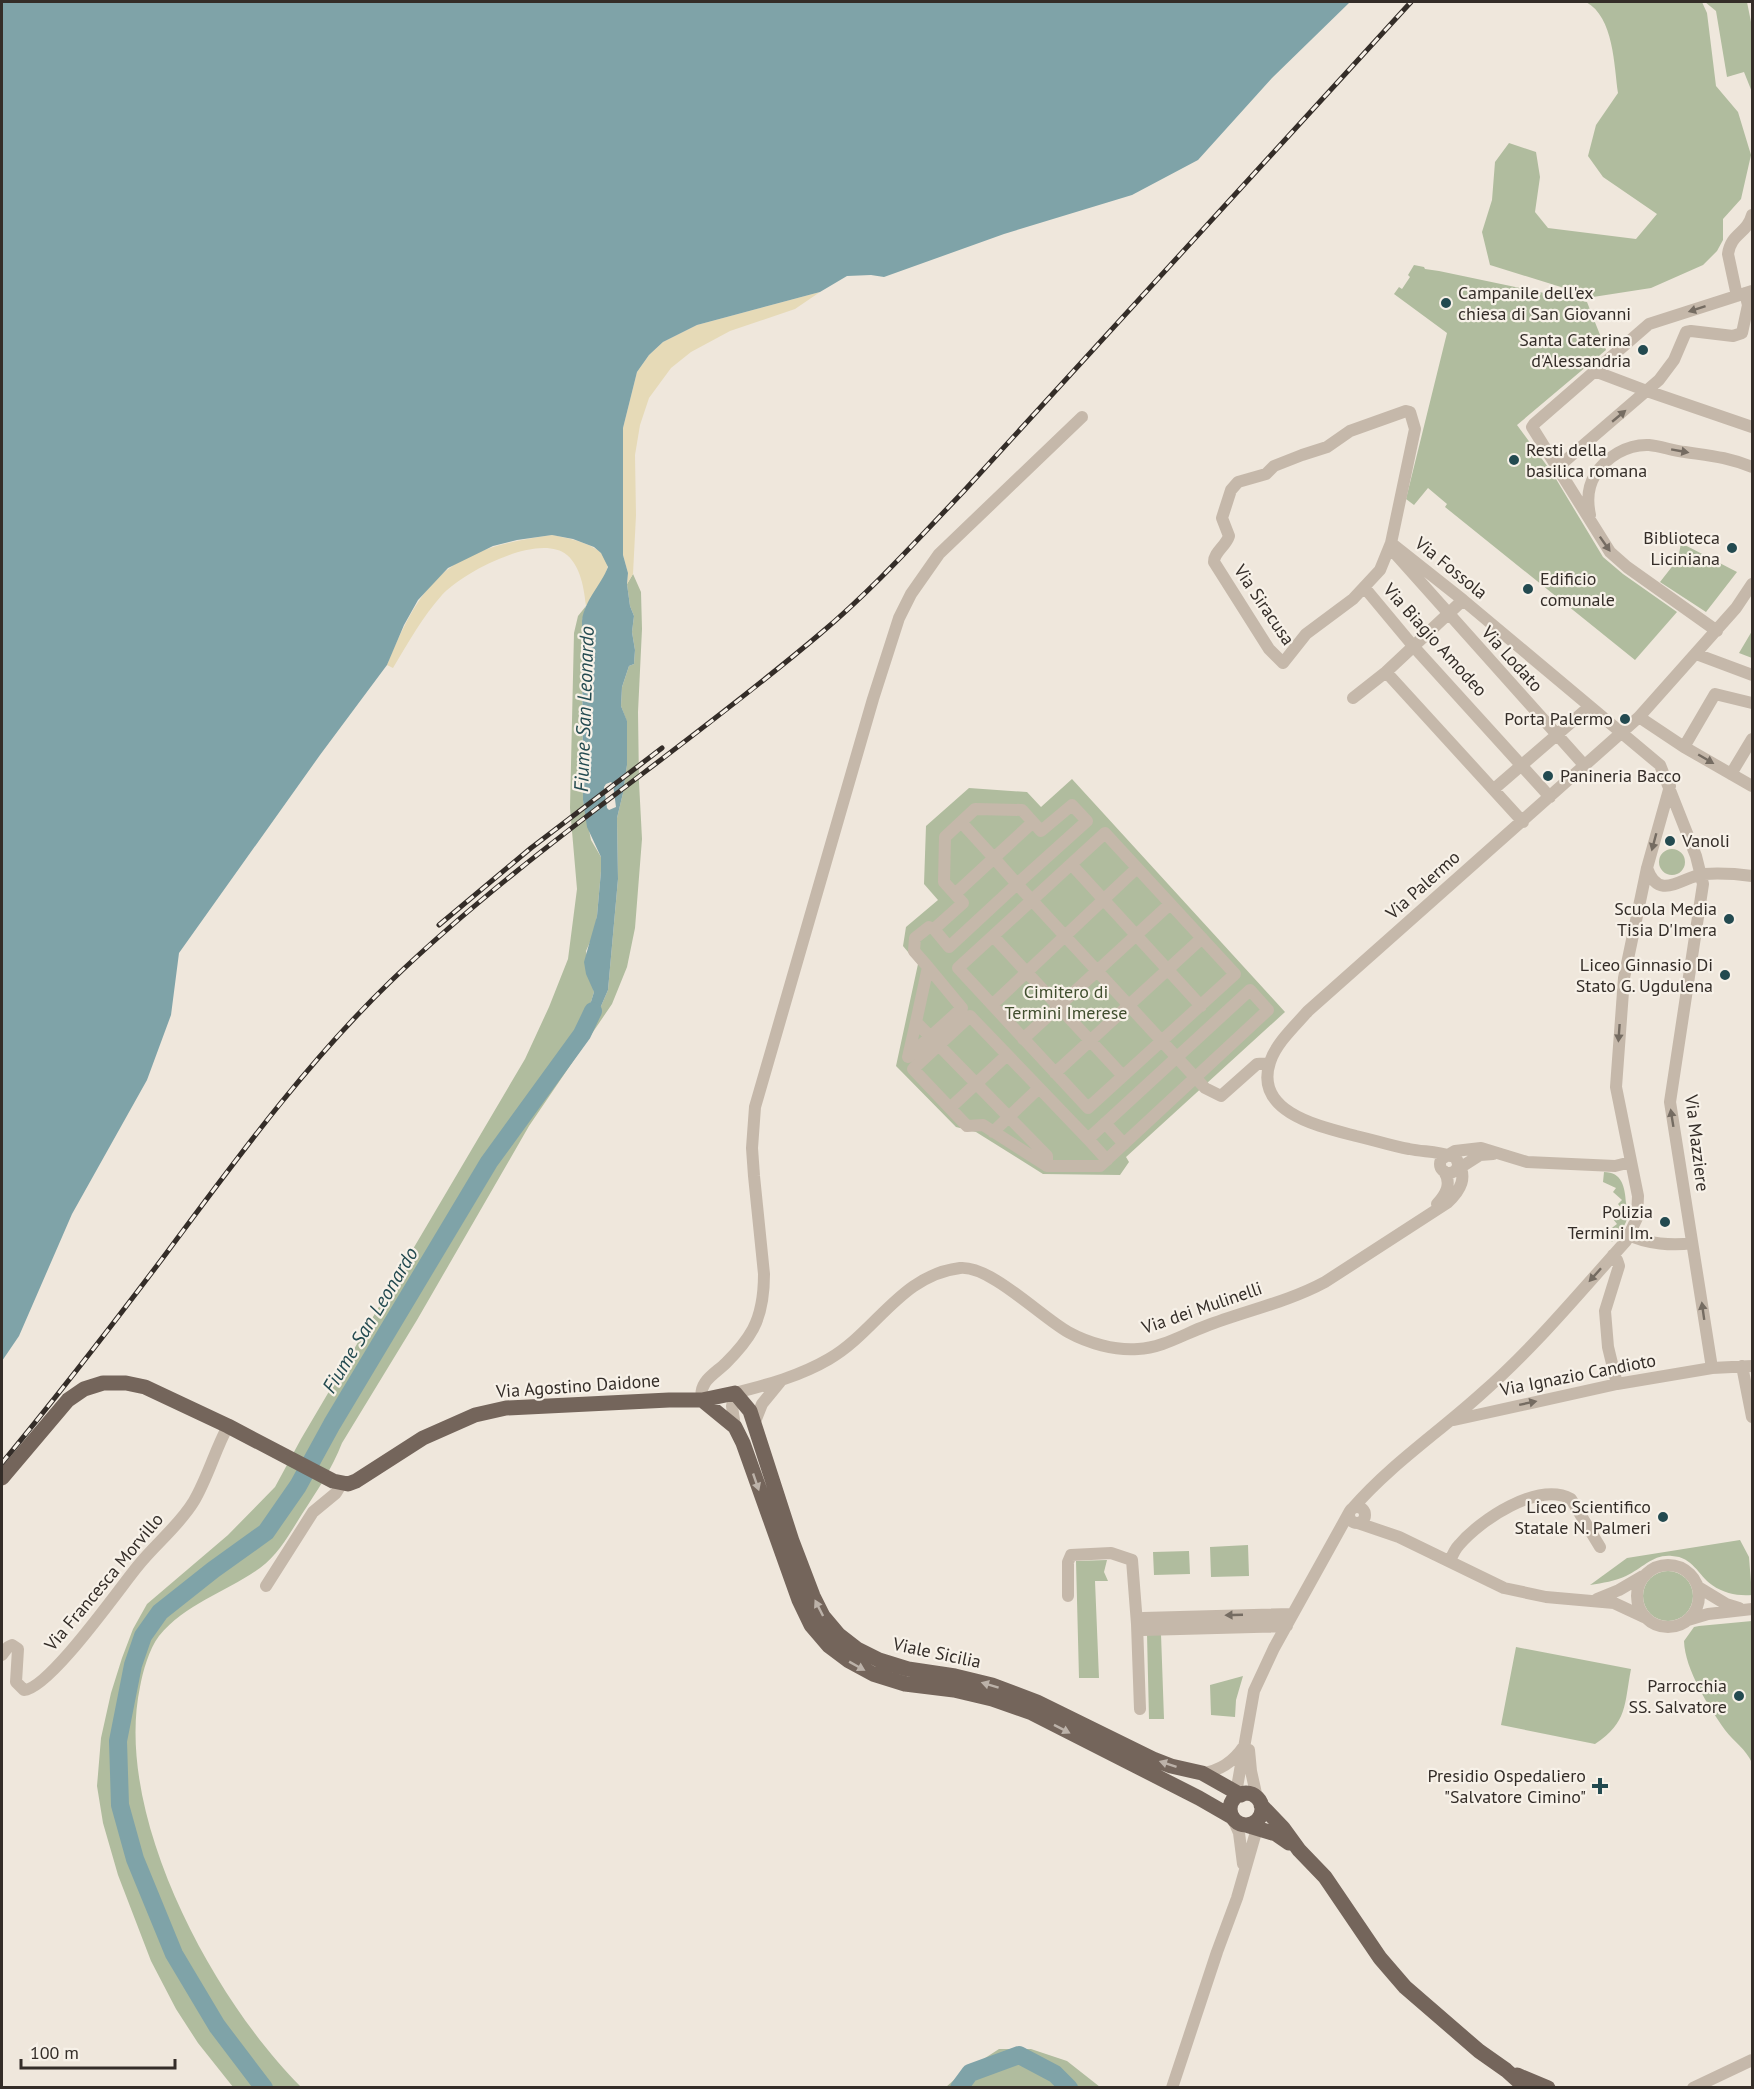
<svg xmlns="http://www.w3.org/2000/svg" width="1754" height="2089" viewBox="0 0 1754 2089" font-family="'PT Sans',sans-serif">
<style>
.green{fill:#b0bc9e}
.sand{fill:#e6dab7}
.water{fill:#7fa3a8;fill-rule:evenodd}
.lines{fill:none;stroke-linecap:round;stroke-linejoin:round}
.river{stroke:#7fa3a8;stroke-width:18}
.minor{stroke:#c5b8aa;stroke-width:12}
.major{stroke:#74655b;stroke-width:15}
.rail-casing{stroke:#342d28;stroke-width:5}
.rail{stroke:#f7f1e8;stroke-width:3;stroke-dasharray:9;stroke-linecap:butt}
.oneway{fill:#756c62}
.oneway2{fill:#bcb2a9}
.poi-dot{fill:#234a50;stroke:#f7f1e8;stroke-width:2}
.labels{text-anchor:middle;stroke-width:4.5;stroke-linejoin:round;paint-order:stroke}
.poi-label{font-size:18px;fill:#342d28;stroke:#f7f1e8;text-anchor:end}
.street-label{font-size:18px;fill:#342d28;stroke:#f7f1e8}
.park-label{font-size:18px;fill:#414f2f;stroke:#f7f1e8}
.water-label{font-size:20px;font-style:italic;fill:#234a50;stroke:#f7f1e8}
</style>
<rect width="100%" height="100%" fill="#efe7dc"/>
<!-- green -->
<path class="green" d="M1586 2H1702L1707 13 1716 86 1738 112 1751 155 1741 199 1723 219V240L1717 251 1703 265 1651 288 1593 297 1490 265 1482 232 1492 200 1495 162 1509 143 1536 152 1540 177 1535 212 1548 228 1636 239 1657 214 1603 177 1588 156 1596 125 1618 93C1614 66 1614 17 1586 2Z
M1705 2H1747L1752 27V92L1744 72 1727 77 1716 11Z
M1414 265 1424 267 1425 269 1439 271 1587 302 1606 350 1517 425 1553 474 1603 557 1623 574 1677 612 1635 660 1445 507 1447 504 1428 488 1414 505 1406 499 1447 333 1394 294 1399 287 1402 289 1410 277 1408 275Z
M1681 543 1737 572 1706 612 1660 582 1678 559Z
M633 574 641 592 642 629 638 712 639 782 642 839 635 928 627 967 612 1004 529 1126 417 1320 342 1443C332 1469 317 1491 302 1514 290 1533 279 1554 260 1568 227 1592 186 1603 159 1636 149 1649 143 1671 140 1687 113 1815 213 1999 301 2087H233L198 2043 176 2009 151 1961 118 1875 103 1823 97 1786 101 1738 111 1693 122 1658 133 1629 147 1604 228 1535 275 1487 301 1439 525 1059 549 1007 568 959 577 889 570 808 574 633 578 616 586 606 582 621 583 800 591 840 601 857V871L597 916 594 933 586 951 594 992 590 1005 583 1023 592 1027 608 990 618 879 617 818 623 793 627 765V722L621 706 622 687 629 666 634 664 635 650 632 632 634 616 630 606 627 584Z
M1752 631V658L1739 653Z
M1072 779 1285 1012 1126 1157 1129 1162 1120 1175 1043 1174 976 1132 956 1127 896 1066 918 964 903 946 906 927 938 900 924 884 926 826 969 788 1027 792 1041 807Z
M1659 862a13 13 0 1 1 26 0a13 13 0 1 1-26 0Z
M1604 1172C1622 1172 1625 1187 1626 1203 1627 1209 1628 1215 1626 1222 1623 1229 1617 1236 1612 1242L1605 1233 1617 1224 1613 1219 1623 1210 1618 1204 1622 1200 1613 1192 1616 1188 1603 1182Z
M1740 1540 1749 1557 1752 1595C1738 1596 1725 1594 1712 1585 1698 1575 1693 1557 1672 1556 1653 1554 1643 1568 1626 1576 1615 1581 1603 1583 1590 1585L1627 1558Z
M1248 1545 1249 1576 1211 1577 1210 1547Z
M1189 1551 1190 1574 1154 1575 1153 1552Z
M1107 1560 1104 1572 1108 1581H1095L1099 1678H1079L1076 1561Z
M1643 1596a25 25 0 1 1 50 0a25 25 0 1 1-50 0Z
M1752 1621V1763C1746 1749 1734 1742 1725 1730 1709 1707 1685 1670 1684 1641L1694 1627 1699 1626Z
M1147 1634H1161L1164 1719H1149Z
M1516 1647 1631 1669C1624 1705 1628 1722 1595 1744L1501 1725Z
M1243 1676 1236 1700 1235 1717 1211 1715 1210 1685Z
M999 2049H1031L1067 2061 1100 2087H946L962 2073Z"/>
<!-- sand -->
<path class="sand" d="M820 292 795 309 730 331 691 352 671 368 649 398 640 425 635 455 636 515 633 574 627 584 628 573 623 555V428L637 372 649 355 663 342 697 325Z
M552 535C568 538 612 546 607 569 604 582 593 595 586 606 584 589 581 567 567 555 539 532 463 572 442 595 423 616 408 643 393 668L387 665C425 572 453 549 552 535Z"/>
<!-- water -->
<path class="water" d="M2 2H1350L1272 78 1198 160 1132 195 1004 234 884 277 871 275 847 276 820 292 697 325 663 342 649 355 637 372 623 428V555L628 573 627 584 630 606 634 616 632 632 635 650 634 664 629 666 622 687 621 706 627 721V765L623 793 617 818 618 879 608 990 592 1027 582 1034 583 1023 590 1005 594 992 586 974 584 962 597 916 601 871V857L587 827 583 800 582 621C584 601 601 585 608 567L601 553 594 547 573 539 552 535 517 540 493 546 448 568 418 600 404 625 387 665 320 755 179 953 171 1015 147 1080 72 1214 19 1336 2 1361ZM611 782 613 784 616 807 609 810 607 808 604 787 606 784Z"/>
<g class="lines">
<!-- river -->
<path class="river" d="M264 2088 217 2026 174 1954 135 1859 120 1805 118 1741 133 1665 143 1636 160 1612 213 1570 266 1532 298 1486 332 1424 489 1162 582 1034 593 1011
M959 2088 970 2073 1019 2055 1055 2074 1069 2088"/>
<!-- minor -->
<path class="minor" d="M1737 296 1728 254C1731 233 1747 234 1752 215
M1594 371 1647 391 1752 427
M1406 411 1410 412 1415 429 1391 543 1380 570 1353 599 1306 634 1283 663 1269 649 1214 562C1214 552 1226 546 1229 536L1222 518 1231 490 1238 482 1266 474 1274 466 1302 455 1327 447 1350 431Z
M1558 467 1659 380 1674 360 1686 332 1691 331 1733 336 1742 333 1748 305 1745 293
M1590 515C1587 501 1587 488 1595 475 1606 457 1627 444 1649 445 1661 446 1673 451 1685 452 1712 456 1727 457 1752 467
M1391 543 1463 600 1660 765 1696 856 1703 884 1670 1102 1712 1368
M1392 550 1585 766
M1364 587 1414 647 1550 797
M1717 631 1627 567 1610 552 1532 427 1534 424 1649 324 1752 291
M1696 654 1752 675
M1386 672 1523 822
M1353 698 1386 672 1463 600
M1639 717 1684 747 1752 786
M1684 747 1715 694 1752 703
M1731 774 1752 739
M1494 789 1589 707
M1033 822 994 858 1017 884 949 947 934 929 963 903 944 882 945 837 975 809 1022 810 1041 831 1072 805 1087 821 1017 884 1205 1088 1221 1096 1257 1064 1269 1063
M1105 833 1235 974 1088 1108 958 968Z
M1071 864 1201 1006
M1647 868C1659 903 1683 876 1704 874 1720 873 1737 874 1752 876
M955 894 994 858 961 822
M934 929 929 927 915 938 914 951 928 967 916 1022 1047 1156V1166
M993 936 1123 1076
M1250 990 1268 1010 1100 1166H1047L983 1125 967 1126 913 1069 970 1016 1088 1139Z
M992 1005 1137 868
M916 1022 908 1057 962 1008 928 967
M1023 1039 1170 904
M1055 1073 1202 938
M950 1108 1007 1055
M1105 1123 1124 1144
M993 1132 1039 1088
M1088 1139 1107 1160
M1440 1164a9 9 0 1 1 18 0a9 9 0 1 1-18 0Z
M1450 1156C1437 1151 1423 1152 1409 1149 1391 1146 1374 1140 1356 1136 1322 1127 1253 1113 1270 1062 1276 1043 1295 1026 1308 1011L1639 717 1736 608 1752 584
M1443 1158 1455 1151 1481 1148 1527 1162 1615 1166 1631 1162
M1455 1171 1480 1155 1493 1154
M1437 1204C1446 1194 1452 1184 1444 1171
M1629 1235C1646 1244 1674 1246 1692 1243
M1613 1255 1617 1260 1619 1266 1605 1311 1608 1347 1617 1384
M1742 1366 1752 1417
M702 1400C698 1381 715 1374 726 1363 736 1353 746 1342 753 1329 762 1312 764 1294 764 1274L754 1176 752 1148 755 1107 873 699 899 618 911 594 939 554 1082 417
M1454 1420 1617 1384 1712 1368 1752 1366
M754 1424 762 1404 780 1382
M735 1427 732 1406 735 1393C767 1385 800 1376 829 1359 876 1332 901 1275 960 1268 990 1265 1041 1317 1068 1332 1088 1343 1115 1351 1138 1349 1162 1348 1184 1334 1206 1326 1245 1311 1288 1302 1325 1282L1447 1203C1461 1190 1468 1177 1457 1161
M1349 1515a8 8 0 1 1 16 0a8 8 0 1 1-16 0Z
M1352 1509C1390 1465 1438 1433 1481 1394 1534 1348 1579 1293 1626 1241L1637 1218 1638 1196 1616 1087 1624 978 1647 868 1670 786
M1358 1523 1399 1537 1504 1588 1546 1597 1614 1603 1644 1617
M1450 1561C1452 1556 1455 1549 1459 1545 1480 1520 1538 1481 1571 1499L1600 1547
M1637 1596a31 31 0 1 1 62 0a31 31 0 1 1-62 0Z
M266 1586 313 1512 336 1493 342 1483
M1698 1587 1726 1604 1739 1608
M1068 1596V1562L1071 1555 1111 1553 1132 1560 1137 1624 1140 1709
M1597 1599 1619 1590 1643 1576
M1688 1620 1708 1614 1752 1609
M1287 1626 1143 1630 1140 1629 1137 1624 1138 1620 1143 1618 1293 1614
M2 1655 8 1647 12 1645 18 1649 16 1682 24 1690C49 1689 119 1589 137 1567 155 1544 179 1526 194 1501 208 1477 215 1450 228 1426
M1249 1750 1251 1771 1257 1798
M1202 1773C1220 1771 1234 1761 1244 1746
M1233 1800 1236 1793 1254 1691 1274 1648 1350 1511
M1233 1819 1239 1833 1243 1864
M1172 2088 1217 1952 1237 1898 1260 1818
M1693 2088 1752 2060"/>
<!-- major -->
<path class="major" d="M702 1400 735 1427 743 1443 799 1600 811 1625 829 1646 849 1661 873 1674 905 1684 954 1690 992 1699 1032 1713 1199 1798 1232 1817
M2 1478 68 1400 84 1389 103 1383H126L145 1387 228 1426 333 1481 348 1484 356 1481 423 1438 475 1415 506 1408 669 1400H702L735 1393 750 1411 792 1541 813 1596 823 1616 839 1635 857 1649 879 1660 908 1669 955 1676 992 1685 1037 1702 1153 1759 1171 1766 1202 1773 1241 1795
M1230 1809a16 16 0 1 1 32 0a16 16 0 1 1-32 0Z
M1261 1805 1283 1828 1299 1850 1325 1877 1380 1958 1405 1987 1479 2051 1506 2070 1526 2088
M1246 1825 1276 1834 1289 1843
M1517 2075 1548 2088"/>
<!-- rail casing -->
<g class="rail-casing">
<path id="rail" d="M439 925 531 848 662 748
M2 1463C59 1394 114 1323 168 1251 238 1157 307 1062 392 980 525 852 681 752 821 633 872 590 917 540 963 492L1411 2"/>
</g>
<!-- rail -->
<use href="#rail" class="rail"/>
</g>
<!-- one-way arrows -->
<defs><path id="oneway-solid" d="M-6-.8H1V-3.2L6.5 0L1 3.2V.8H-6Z" transform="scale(1.5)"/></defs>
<g class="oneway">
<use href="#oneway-solid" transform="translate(1697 309) rotate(162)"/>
<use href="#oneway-solid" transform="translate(1619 416) rotate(-40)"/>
<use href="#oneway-solid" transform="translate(1680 451) rotate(10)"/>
<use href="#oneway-solid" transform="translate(1605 544) rotate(55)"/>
<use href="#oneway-solid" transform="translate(1706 759) rotate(30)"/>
<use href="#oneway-solid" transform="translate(1654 842) rotate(105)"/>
<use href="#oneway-solid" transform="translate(1619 1033) rotate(94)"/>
<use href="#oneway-solid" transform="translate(1672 1118) rotate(-99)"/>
<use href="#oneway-solid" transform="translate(1595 1275) rotate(132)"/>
<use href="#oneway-solid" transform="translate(1703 1311) rotate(-98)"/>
<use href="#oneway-solid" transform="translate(1528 1403) rotate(-12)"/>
<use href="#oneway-solid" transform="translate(1234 1615) rotate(178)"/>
</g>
<g class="oneway2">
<use href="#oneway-solid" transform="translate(756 1482) rotate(71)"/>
<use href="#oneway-solid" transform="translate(819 1608) rotate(-117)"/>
<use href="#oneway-solid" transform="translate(857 1666) rotate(29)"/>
<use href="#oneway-solid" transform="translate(990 1685) rotate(-163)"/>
<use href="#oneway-solid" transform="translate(1062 1729) rotate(27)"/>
<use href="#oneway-solid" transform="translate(1168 1764) rotate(-162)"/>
</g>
<!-- markers -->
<g class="poi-dot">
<circle cx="1446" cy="303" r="6"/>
<circle cx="1643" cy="350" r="6"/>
<circle cx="1514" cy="460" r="6"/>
<circle cx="1732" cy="548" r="6"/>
<circle cx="1528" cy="589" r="6"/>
<circle cx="1625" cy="719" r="6"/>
<circle cx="1548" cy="776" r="6"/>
<circle cx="1670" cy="841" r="6"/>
<circle cx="1729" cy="919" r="6"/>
<circle cx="1725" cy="975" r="6"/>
<circle cx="1665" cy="1222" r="6"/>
<circle cx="1663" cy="1517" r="6"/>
<circle cx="1739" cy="1696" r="6"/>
<path d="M1597 1777h6v6h6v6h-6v6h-6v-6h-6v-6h6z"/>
</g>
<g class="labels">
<!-- poi labels -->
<g class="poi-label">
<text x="1458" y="299" text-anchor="start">Campanile dell'ex<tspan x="1458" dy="21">chiesa di San Giovanni</tspan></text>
<text x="1631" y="346">Santa Caterina<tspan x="1631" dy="21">d'Alessandria</tspan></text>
<text x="1526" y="456" text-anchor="start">Resti della<tspan x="1526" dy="21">basilica romana</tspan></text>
<text x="1720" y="544">Biblioteca<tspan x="1720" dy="21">Liciniana</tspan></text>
<text x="1540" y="585" text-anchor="start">Edificio<tspan x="1540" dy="21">comunale</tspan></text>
<text x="1613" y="725">Porta Palermo</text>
<text x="1560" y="782" text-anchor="start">Panineria Bacco</text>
<text x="1682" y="847" text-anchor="start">Vanoli</text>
<text x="1717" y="915">Scuola Media<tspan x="1717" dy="21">Tisia D'Imera</tspan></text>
<text x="1713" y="971">Liceo Ginnasio Di<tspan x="1713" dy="21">Stato G. Ugdulena</tspan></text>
<text x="1653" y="1218">Polizia<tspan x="1653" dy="21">Termini Im.</tspan></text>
<text x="1651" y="1513">Liceo Scientifico<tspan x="1651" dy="21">Statale N. Palmeri</tspan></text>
<text x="1727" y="1692">Parrocchia<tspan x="1727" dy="21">SS. Salvatore</tspan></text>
<text x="1586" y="1782">Presidio Ospedaliero<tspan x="1586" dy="21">"Salvatore Cimino"</tspan></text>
</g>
<!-- street labels -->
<g class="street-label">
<text transform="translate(1451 568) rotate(39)" y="6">Via Fossola</text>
<text transform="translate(1264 605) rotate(56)" y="6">Via Siracusa</text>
<text transform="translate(1435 640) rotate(48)" y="6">Via Biagio Amodeo</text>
<text transform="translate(1512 659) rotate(48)" y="6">Via Lodato</text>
<text transform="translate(1423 885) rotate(-42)" y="6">Via Palermo</text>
<text transform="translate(1697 1143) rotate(83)" y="6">Via Mazziere</text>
<text transform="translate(1202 1308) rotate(-19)" y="6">Via dei Mulinelli</text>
<text transform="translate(1578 1375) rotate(-11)" y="6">Via Ignazio Candioto</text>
<text transform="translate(578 1386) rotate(-4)" y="6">Via Agostino Daidone</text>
<text transform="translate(104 1582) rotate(-50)" y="6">Via Francesca Morvillo</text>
<text transform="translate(937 1653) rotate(12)" y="6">Viale Sicilia</text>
</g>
<!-- park labels -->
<g class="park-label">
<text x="1066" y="998">Cimitero di<tspan x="1066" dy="21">Termini Imerese</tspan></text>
</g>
<!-- water labels -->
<g class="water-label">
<text transform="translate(584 709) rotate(-88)" y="7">Fiume San Leonardo</text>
<text transform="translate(370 1320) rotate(-59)" y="7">Fiume San Leonardo</text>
</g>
</g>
<!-- border -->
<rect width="1754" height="2089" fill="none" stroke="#342d28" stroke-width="6"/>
<!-- scale -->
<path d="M21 2059v9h154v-9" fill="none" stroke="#342d28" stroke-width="3"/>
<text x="30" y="2059" font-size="18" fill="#342d28" stroke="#f7f1e8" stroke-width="4.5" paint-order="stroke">100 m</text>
</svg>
